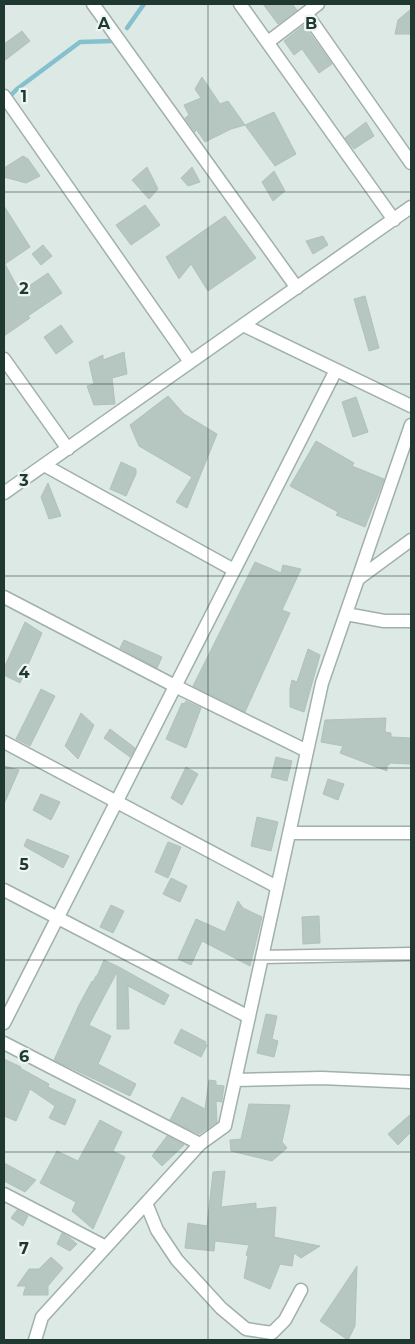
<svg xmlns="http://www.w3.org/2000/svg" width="415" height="1344" viewBox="0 0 415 1344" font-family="Montserrat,sans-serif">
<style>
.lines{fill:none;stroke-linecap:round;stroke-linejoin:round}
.stream{stroke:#85c0ce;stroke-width:4.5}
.building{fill:#b6c6c0;stroke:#b0c2bb}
.street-casing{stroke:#a0b0ab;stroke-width:15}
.street{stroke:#fff;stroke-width:12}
.grid{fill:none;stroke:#1f3832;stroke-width:1;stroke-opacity:0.55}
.grid-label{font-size:16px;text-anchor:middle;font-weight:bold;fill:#1f3832;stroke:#edf6f2;stroke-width:4.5;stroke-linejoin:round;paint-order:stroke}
</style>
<rect width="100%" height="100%" fill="#dde9e4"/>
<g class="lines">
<!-- stream -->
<path class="stream" d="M127 28 144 4
M8 98 17 89 80 42 112 41"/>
</g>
<!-- building -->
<path class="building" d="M263 4H292L297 10 278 24Z
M411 9V34H395L398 20Z
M304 25 332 64 319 73 302 49 294 55 284 41Z
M22 31 30 41 4 61V44Z
M202 77 220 104 228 101 245 125 231 129 205 142 196 129 195 132 185 118 189 115 184 105 201 98 195 89Z
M274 112 296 154 275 166 245 125Z
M366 122 374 136 354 149 345 138Z
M23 156 28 159 40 176 26 183 4 177V168Z
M147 167 158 189 149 199 132 180Z
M192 167 200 182 188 186 181 178Z
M274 171 285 191 273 201 262 182Z
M145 205 160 225 131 245 116 225Z
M4 206 30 247 5 264 20 292 48 273 62 293 28 316 30 318 4 336Z
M225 216 256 258 208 291 191 264 179 279 166 257Z
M323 236 328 245 313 254 306 241Z
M43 245 52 256 41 265 32 254Z
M365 296 379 348 369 351 354 299Z
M61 325 73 342 56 354 44 337Z
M124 352 127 374 112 378 115 404 94 405 87 386 94 384 89 362 103 355V360Z
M168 396 184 414 217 434 187 508 176 502 192 477 139 446 130 425Z
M356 397 368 432 353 437 342 402Z
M316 441 354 463 352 466 384 479 365 527 336 515 338 512 290 486Z
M121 462 136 469V474L126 496 110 489Z
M48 483 61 516 49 519 41 497Z
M255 562 281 573 283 565 301 569 282 610 290 613 245 712 193 686Z
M25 622 42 633 20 683 4 675V668Z
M124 640 162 657 157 668 120 648Z
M308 649 320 655 304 712 290 707V689L292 680 297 682Z
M41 689 55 696 30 746 16 739Z
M186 701 201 708 186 748 166 739 182 703 184 704Z
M81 713 94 725 78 759 65 746Z
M386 718 385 732 391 733V737L411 738V764L389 763V765H387V771L340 753 343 746 321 742 325 720Z
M110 729 135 748 130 757 104 738Z
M276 757 292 761 287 781 271 777Z
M4 766 19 770 4 804Z
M186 767 198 774 182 805 171 798Z
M328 779 344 784 338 800 323 794Z
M41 794 60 802 51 820 33 810Z
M257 817 278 822 271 851 251 846Z
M27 839 69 856 63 868 24 846Z
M168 842 181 847 168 878 155 872Z
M171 878 187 886 180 902 163 894Z
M238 901 243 908 262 917 250 966 202 941 191 965 178 959 196 919 225 932Z
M111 905 124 911 113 933 100 927Z
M319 916 320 943 303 944 302 917Z
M104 960 119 967 169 995 164 1005 128 986 129 1029H117V972L89 1025 111 1036 98 1064 136 1084 130 1096 54 1060 79 1005 92 981 93 982 96 976H97Z
M266 1014 277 1016 272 1039 278 1041 274 1057 257 1053Z
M181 1029 206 1042 205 1044 207 1045 201 1057 174 1043Z
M4 1059 21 1067 20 1068 49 1084 48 1087 76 1100 65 1125 49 1118 55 1106 30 1089 16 1121 4 1116Z
M209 1080 216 1081V1085L224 1086 222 1100V1102L216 1101 217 1122 199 1134 170 1120 182 1097 205 1109Z
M249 1104 290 1105 282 1142 287 1148 272 1161 231 1151 230 1140 241 1139Z
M411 1114V1132L398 1145 388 1134Z
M100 1120 122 1132 113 1151 125 1157 93 1229 72 1211 76 1202 40 1183 57 1151 78 1161Z
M167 1136 184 1145 162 1166 152 1156Z
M4 1163 36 1180 25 1192 4 1181Z
M225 1171 221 1207 256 1203V1209L276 1207 274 1237 320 1246 301 1258 294 1253 292 1266 280 1264 270 1289 244 1278 248 1256 246 1255 249 1245 215 1241 214 1251 185 1248 188 1223 207 1226 213 1172Z
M17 1210 28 1216 23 1226 11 1218Z
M62 1233 70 1238 77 1244 70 1251 57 1244Z
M51 1257 63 1268 48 1286V1295H23L26 1286H17L29 1269H39Z
M357 1266 355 1326 348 1340 320 1321Z"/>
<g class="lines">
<!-- street casing -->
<g class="street-casing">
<path id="street" d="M93 4 297 288
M240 4 394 220
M306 13 411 163
M268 42 318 4
M4 96 190 362
M243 325 411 406
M4 359 68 449
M44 465 234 570
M4 493 411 207
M358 579 411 540
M4 597 175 686 307 751
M346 614 384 621H411
M4 742 277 887
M289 833H411
M4 890 249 1017
M262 957 411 954
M4 1023 336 370
M4 1043 200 1144
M235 1080 322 1078 411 1082
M4 1194 106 1247
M146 1203 157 1230 177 1260 221 1308 246 1329 272 1333 285 1320 301 1290
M35 1340 42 1317 200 1144 225 1126 322 683 411 425"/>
</g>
<!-- street -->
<use href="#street" class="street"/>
</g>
<!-- grid -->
<path class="grid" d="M208 4V1340M4 192H411M4 384H411M4 576H411M4 768H411M4 960H411M4 1152H411"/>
<g class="grid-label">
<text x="104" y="29">A</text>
<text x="311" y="29">B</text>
<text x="24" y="102">1</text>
<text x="24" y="294">2</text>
<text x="24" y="486">3</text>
<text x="24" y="678">4</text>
<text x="24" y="870">5</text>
<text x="24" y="1062">6</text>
<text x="24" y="1254">7</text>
</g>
<!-- border -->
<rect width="415" height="1344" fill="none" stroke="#1f3832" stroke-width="10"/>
</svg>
